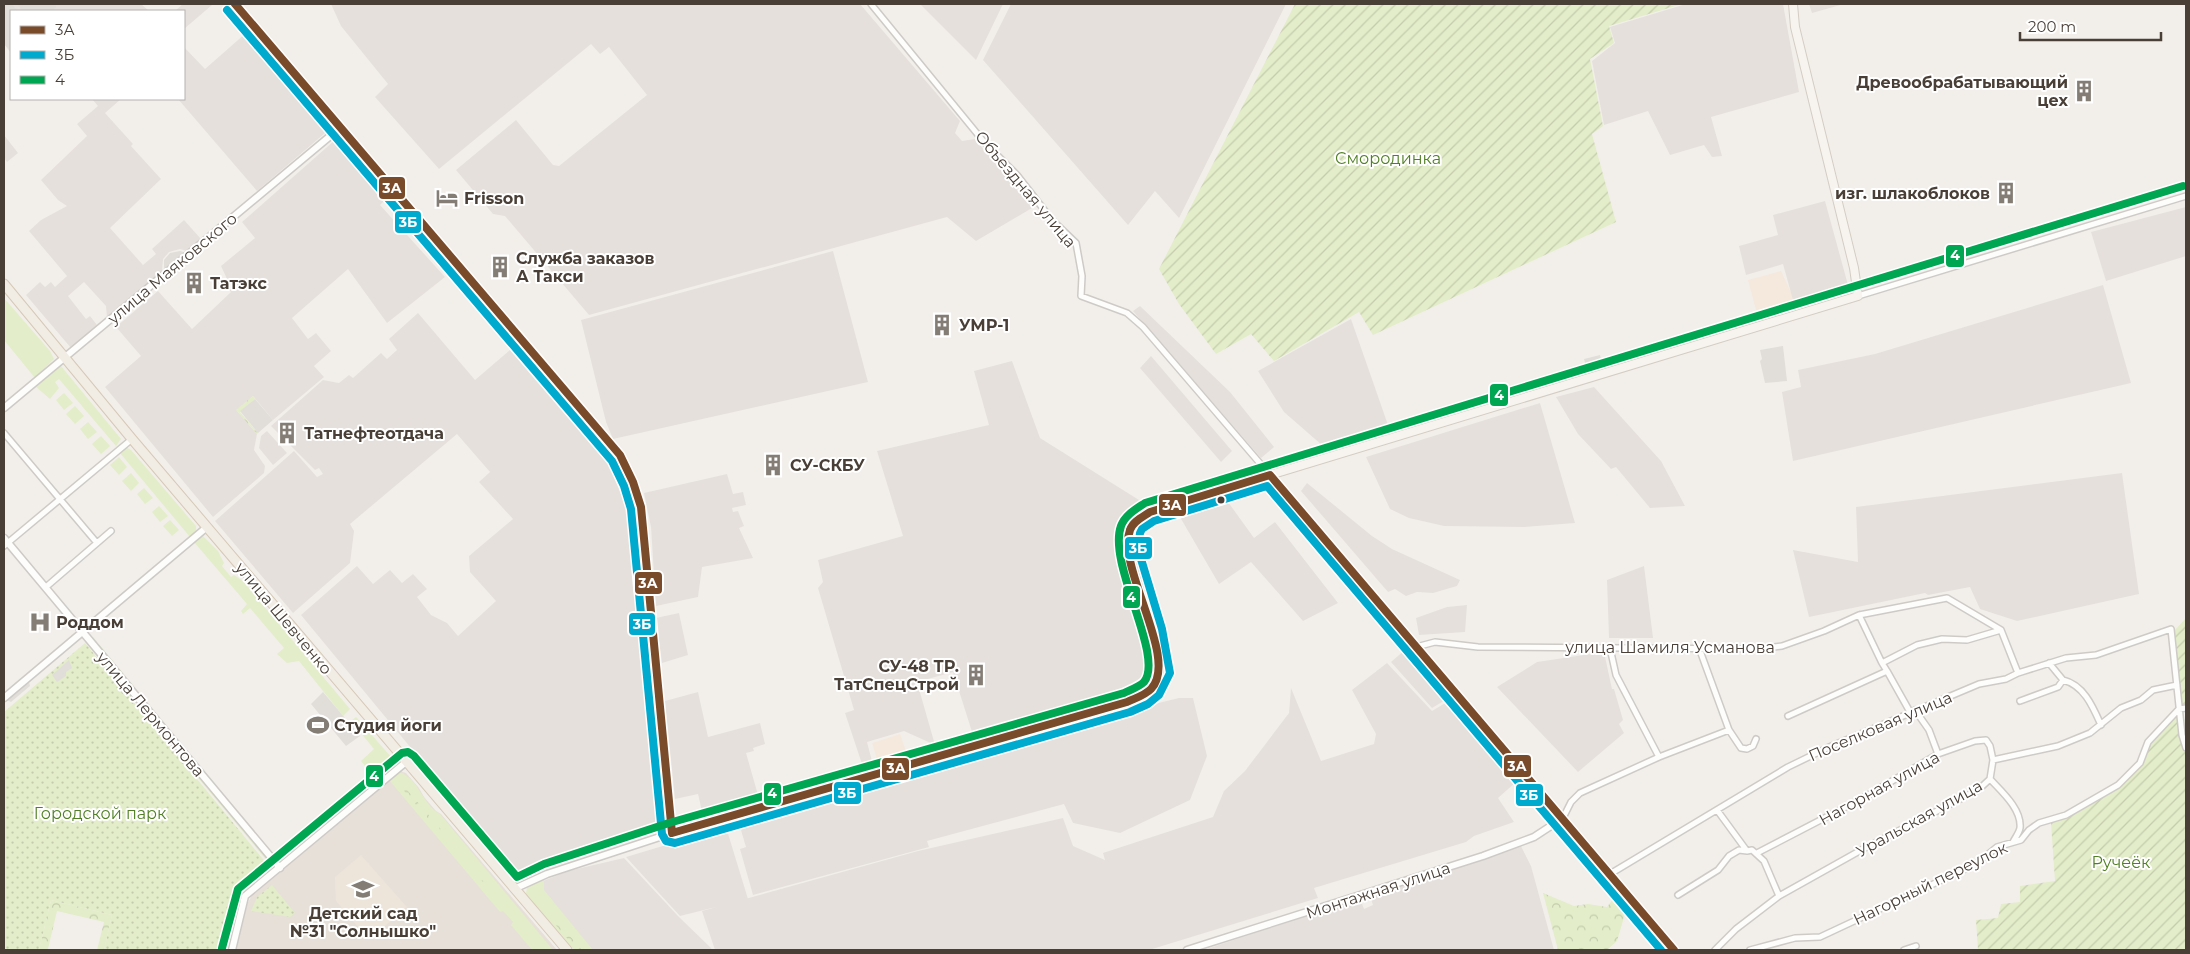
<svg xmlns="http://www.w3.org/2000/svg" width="2190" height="954" viewBox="0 0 2190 954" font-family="Montserrat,sans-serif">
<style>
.residential{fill:#e6e0d8}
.commercial{fill:#f5e9dd}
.industrial{fill:#e5e0dc}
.education{fill:#ede5da}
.grass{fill:#e3edc9}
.forest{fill:url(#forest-crowns)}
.park{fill:url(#park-dots)}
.garden{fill:url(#garden-furrows)}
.parking{fill:#e1deda}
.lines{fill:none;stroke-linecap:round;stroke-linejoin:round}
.minor-casing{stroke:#cecbc7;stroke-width:8}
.tertiary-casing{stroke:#cecbc7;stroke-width:9}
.secondary-casing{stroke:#d3cdc3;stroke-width:10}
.primary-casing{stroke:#d6c9b7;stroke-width:11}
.minor{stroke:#fdfdfc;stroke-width:5}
.tertiary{stroke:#fdfdfc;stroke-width:6}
.secondary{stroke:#f7f4ef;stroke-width:8}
.primary{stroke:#f1ece4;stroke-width:9}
.bus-1-casing{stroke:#fff;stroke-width:11}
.bus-2-casing{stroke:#fff;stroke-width:11}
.bus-3-casing{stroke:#fff;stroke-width:11}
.bus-1{stroke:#7a4b2a;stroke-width:8}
.bus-2{stroke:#00a9ce;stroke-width:8}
.bus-3{stroke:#00a651;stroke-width:8}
.bus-dot{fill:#493f36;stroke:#fff;stroke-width:2}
.labels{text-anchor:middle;stroke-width:4;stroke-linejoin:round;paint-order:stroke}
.poi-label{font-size:16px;font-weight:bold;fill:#493f36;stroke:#fff;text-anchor:start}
.park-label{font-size:16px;fill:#518024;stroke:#fff}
.street-label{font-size:16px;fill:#493f36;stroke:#fff}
.line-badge{stroke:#fff;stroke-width:2}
.badge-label{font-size:14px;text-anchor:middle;font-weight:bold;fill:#fff}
</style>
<defs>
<pattern id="forest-crowns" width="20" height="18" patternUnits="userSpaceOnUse" patternTransform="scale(1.25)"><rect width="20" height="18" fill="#e3edc9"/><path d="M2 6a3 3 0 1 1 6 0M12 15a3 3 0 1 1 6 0" fill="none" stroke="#c4ccad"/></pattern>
<pattern id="park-dots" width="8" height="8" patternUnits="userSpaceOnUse" patternTransform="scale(1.25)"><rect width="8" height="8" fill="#e3edc9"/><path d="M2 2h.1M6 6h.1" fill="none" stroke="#c4ccad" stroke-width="1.8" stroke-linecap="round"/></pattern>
<pattern id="garden-furrows" width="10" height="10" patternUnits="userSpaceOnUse" patternTransform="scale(1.25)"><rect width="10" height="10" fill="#e3edc9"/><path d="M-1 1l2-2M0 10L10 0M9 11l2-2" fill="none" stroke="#c4ccad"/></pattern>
</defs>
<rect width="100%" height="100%" fill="#f2efeb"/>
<!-- residential -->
<path class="residential" d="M400 771 406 773 419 788 424 797 436 811 441 814 557 950H236L247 904 254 892Z"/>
<!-- commercial -->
<path class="commercial" d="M1781 271 1796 303 1789 308 1784 305 1772 307 1763 314H1757L1748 280Z
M900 734 908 757 879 766 872 743Z"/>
<!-- industrial -->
<path class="industrial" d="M4 4H141L149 11H11V53L4 44Z
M183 4H211L212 5 184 29V11H175Z
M331 4H860L960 121 955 133 962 141 975 139 1032 208 976 241 947 217 589 315 505 216 493 214 456 170 516 120 553 165 559 166 647 95 609 47 600 54 591 44 439 169 375 97 388 84 341 26Z
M920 4H1003L976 60Z
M1011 4H1286L1179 218 1155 191 1128 225 983 60Z
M1686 4H1783L1799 92 1711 117 1722 156 1712 157 1704 145 1670 155 1648 111 1604 125 1592 61 1615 43 1610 27Z
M1809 4H1844L1812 13Z
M246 33 331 128 257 191 178 99H184V47L205 69Z
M92 99H121L105 113 133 144 131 146 161 179 110 228 143 265 156 254 152 249 184 220 201 239 187 251 180 249 169 252 163 259 162 271 107 318 106 306 84 282 68 296 86 319 90 316 97 325 71 348 26 295 40 282 45 287 51 282 55 287 67 276 29 231 41 220 67 206 58 200 41 180 87 136 77 124 98 106Z
M4 135 18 153 7 162 4 158Z
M335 140 385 200 380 205 445 277 387 323 348 269 292 318 308 339 316 333 331 351 314 366 324 377 273 420 253 396 237 411 257 434 254 450 265 466 264 473 213 517 105 387 141 356 116 327 158 291 192 329 231 292 222 283 227 279 221 266 255 238 242 222Z
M1825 201 1848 285 1793 300 1783 264 1746 275 1739 246 1778 235 1773 215Z
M2186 207V256L2106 281 2091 232Z
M833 251 868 382 613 439 606 422 581 320Z
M2103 285 2131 383 1793 461 1782 392 1801 387 1798 370 1875 354Z
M1140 306 1230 392 1274 447 1261 458 1133 311Z
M418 313 475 380 510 350 530 373 534 369 602 447 634 527 663 827 585 845 554 856 531 871 511 869 301 615 357 566 373 584 390 570 402 583 413 574 427 589 417 597 431 615 447 623 458 636 496 601 470 572 469 556 513 519 479 482 490 472 457 434 350 524 354 531 350 563 293 613 215 521 294 451 317 477 323 474 319 468 315 470 271 426 323 380 339 383 349 375 353 378 381 353 387 359 397 350 389 339Z
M1351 319 1388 425 1323 446 1284 412 1258 371Z
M1151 356 1232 451 1221 462 1140 368Z
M1012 361 1040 438 1139 500 1120 539 1147 667 1146 686 973 735 953 672 917 682 935 745 904 731 867 742 873 765 863 767 845 713 854 710 818 588 823 582 818 560 903 536 877 451 989 425 974 371Z
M1594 387 1661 461 1685 506 1650 508 1616 467 1611 469 1578 434 1556 397Z
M1540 403 1575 523 1524 527 1444 526 1409 518 1390 509 1366 457Z
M267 431 287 453 273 465 259 448 261 436Z
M2122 473 2139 594 2017 621 1980 609 1970 587 1928 595 1925 593 1809 617 1793 550 1858 562 1856 507Z
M727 474 733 494 743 492 746 505 732 508 733 512 738 511 744 526 739 528 753 558 702 567 698 597 656 606 651 527 644 493Z
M1307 483 1372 536 1392 549 1460 580 1457 586 1433 593 1417 592 1406 596 1395 589 1388 592 1301 491Z
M1223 495 1254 538 1275 522 1338 603 1303 621 1251 562 1219 584 1177 512Z
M1644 566 1653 638H1609L1607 580Z
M1467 605 1465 632 1419 635 1416 618 1447 607Z
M679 613 688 655 662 663 656 618Z
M1406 649 1447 699 1432 708 1391 662Z
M1604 652 1612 689H1614L1623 720 1619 724 1624 733 1578 772 1497 687 1537 662Z
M1387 663 1432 711 1447 702 1516 782 1498 798 1514 822 1474 836 1466 842 1314 888 1318 898 1149 950H715L702 911 918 851 1063 818 1073 846 1105 860 1103 853 1213 817 1224 791 1245 771 1289 713 1291 688 1321 761 1374 744 1376 734 1352 690Z
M698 692 708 737 760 723 765 744 753 748 754 751 746 753 760 802 703 816 698 794 675 799 665 701Z
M1179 698H1193L1207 756 1190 800 1120 833 1073 823 1064 804 927 841 929 847 753 895 740 849 746 847 738 820 1044 731Z
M726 827 748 899 680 916 626 857Z
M1520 844 1531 866 1554 950H1204L1360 898 1364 909 1373 905 1370 896Z
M624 858 678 916 711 948 712 950H589L540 890 543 881 568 871Z"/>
<!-- education -->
<path class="education" d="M361 855 407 907 369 940 336 901 335 877Z"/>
<!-- grass -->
<path class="grass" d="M4 298 50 351 54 359 35 378 4 340Z
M61 366 121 439 116 446 59 379 55 382 59 388 50 399 35 386 58 367Z
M64 393 73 403 64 410 56 400Z
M75 406 84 416 75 424 66 414Z
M88 422 97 432 88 439 80 429Z
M101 436 110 446 101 454 92 444Z
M126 447 131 450 196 526V530L190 537 120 453Z
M119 457 127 467 119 475 110 465Z
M131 473 139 483 131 491 122 481Z
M144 488 153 498 145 504 137 494Z
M159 506 168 516 160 522 152 512Z
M170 520 179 530 172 536 163 526Z
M203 536 218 551 224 563 222 566 231 577 234 575 243 581 350 709 343 716 299 661 287 663 277 654 284 648 250 608 243 614 241 611 247 604 194 542Z
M93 637 180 742 178 743 92 638Z
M87 641 178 751 177 752 85 642Z
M356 717 392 758 389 759 392 762 374 777 361 761 374 749 351 721Z
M186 749 275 856 273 857 185 750Z
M180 753 269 861 268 862 179 755Z
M399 772C419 778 422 805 440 814L553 950H532L511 925 513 922 503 911 500 912 389 780Z
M544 879V890L593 950H574L526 894 527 887Z"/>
<!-- forest -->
<path class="forest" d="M253 396 255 399 240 412 258 433 257 434 236 410Z
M401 783 484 879 483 882 399 785Z
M1543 893 1574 906 1588 904 1607 907 1613 899 1625 914 1617 941 1607 950H1558Z
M535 895 582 950H577L532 897Z
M51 900 112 915 104 950H97L104 922 57 911 48 949 51 950H39Z"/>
<!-- park -->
<path class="park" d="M85 643 267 864 235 889 221 950H104L112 915 51 900 39 950H4V712Z
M272 885 295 913 290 917 251 911 257 897Z"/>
<!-- garden -->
<path class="garden" d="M1295 4H1682L1609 26 1614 43 1590 59 1603 126 1592 134 1616 222 1373 335 1359 312 1274 361 1251 334 1216 354 1179 304 1159 269Z
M2186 618V705L2181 704 2174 640V631Z
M2183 711 2186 731V950H1978L1976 920 1998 918 2001 904 2020 902V886L2055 881 2051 823 2119 786 2141 764 2149 742 2178 712Z"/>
<!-- parking -->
<path class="parking" d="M4 4H12L18 11H11V52L4 43Z
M17 4H54L57 7 51 11H23Z
M180 251 187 253 164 272V260L170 253Z
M1783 346 1787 381 1765 383 1760 361 1762 359 1760 350Z
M1600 355 1603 368 1588 373 1584 359Z
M255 399 273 420 258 433 240 411Z
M69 660 72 668 66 672V676L57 682 52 675Z
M29 682 30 686 11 702 7 700Z
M323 692 360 736 346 746 311 704Z"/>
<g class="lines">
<!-- minor casing -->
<g class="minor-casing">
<path id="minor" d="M871 4 984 142 1017 175 1052 220 1076 243 1082 276 1081 296 1127 313 1143 327 1270 475
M1858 296 2186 196
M4 433 97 543
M4 546 132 439
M46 587 111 531
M1859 615 1882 663
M1416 647 1435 642 1478 647 1757 649 1782 646 1824 631 1859 615 1947 598 2001 630 2018 673
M1610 648 1616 675 1659 757
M1699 648 1729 730 1741 748 1747 749 1753 746 1756 739
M2049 663 2063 680C2084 685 2093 707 2101 725
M1887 671 1910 712
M2020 701 2058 687 2063 680
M1915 710 1929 730 1938 754
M1788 716 1887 671 1882 663 1917 645 1942 639 1967 640 2001 630
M1990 779C2001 791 2022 809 2020 828 2019 833 2015 838 2013 842
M1717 810 1747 851 1752 850 1764 861 1779 896
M1563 818 1571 802 1580 793 1659 757 1729 730
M1757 853 1863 798 1938 754 1975 741 1986 740 1990 746 1993 760
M1610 874 1788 767 1827 748 1979 684 2006 679 2018 673 2066 658 2096 655 2171 629 2182 735 2186 748
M1678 895 1718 870 1729 856 1739 850 1747 851
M1715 950 1736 929 1779 896 1863 849 1978 790 1990 779 1993 760 2058 746 2090 733 2121 708 2141 700 2153 690 2177 685
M1750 950 1795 938 1820 937 1976 864 1997 847 2021 840 2029 830 2039 823 2066 815 2118 785 2140 763 2148 742 2179 709 2186 708
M1904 950 1916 946"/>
</g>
<!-- tertiary casing -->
<g class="tertiary-casing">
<path id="tertiary" d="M235 4 620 455 633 482 641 507 672 833
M4 408 341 127
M4 538 280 868
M4 698 207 527
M514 889 547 874 672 833 1127 702 1143 695 1152 688 1160 671 1152 632 1128 550 1130 530 1135 522 1150 512 1270 475
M232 950 245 896 406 762
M1187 950 1483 856 1534 837 1563 818"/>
</g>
<!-- secondary casing -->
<g class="secondary-casing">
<path id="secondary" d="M1674 950 1270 475 1858 296 1854 268 1795 27 1793 4"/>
</g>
<!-- primary casing -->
<g class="primary-casing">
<path id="primary" d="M4 284 132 439 567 950"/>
</g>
<!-- minor -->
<use href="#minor" class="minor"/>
<!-- tertiary -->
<use href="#tertiary" class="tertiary"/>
<!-- secondary -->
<use href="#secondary" class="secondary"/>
<!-- primary -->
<use href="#primary" class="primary"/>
<!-- bus-1 casing -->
<g class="bus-1-casing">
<path id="bus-1" d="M235 4 620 455 633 482 641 507 672 833 1127 702C1135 698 1144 696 1151 689 1180 659 1116 568 1130 530 1133 521 1143 517 1150 512L1270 475 1674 950"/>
</g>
<!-- bus-2 casing -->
<g class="bus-2-casing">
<path id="bus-2" d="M227 10 612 461 624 486 631 509 662 834 666 841 675 843 1130 712 1148 704 1159 695 1170 673 1162 629 1138 549 1140 533 1142 529 1154 521 1267 486 1661 950"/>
</g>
<!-- bus-3 casing -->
<g class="bus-3-casing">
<path id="bus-3" d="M222 948 238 889 402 753 408 752 414 756 517 877 544 864 669 823 1124 693C1130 690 1139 687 1144 682 1165 656 1107 564 1121 526 1125 515 1136 509 1145 503L2183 186"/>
</g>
<!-- bus-1 -->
<use href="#bus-1" class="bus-1"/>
<!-- bus-2 -->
<use href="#bus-2" class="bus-2"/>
<!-- bus-3 -->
<use href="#bus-3" class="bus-3"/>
</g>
<!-- icons -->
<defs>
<g id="building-bare" transform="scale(1.725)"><path d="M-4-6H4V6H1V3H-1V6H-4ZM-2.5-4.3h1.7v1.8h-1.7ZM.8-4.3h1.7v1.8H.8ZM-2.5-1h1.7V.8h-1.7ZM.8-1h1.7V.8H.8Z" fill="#847d75" stroke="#fff" stroke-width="2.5" paint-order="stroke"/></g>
<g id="hotel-bare" transform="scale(1.725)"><path d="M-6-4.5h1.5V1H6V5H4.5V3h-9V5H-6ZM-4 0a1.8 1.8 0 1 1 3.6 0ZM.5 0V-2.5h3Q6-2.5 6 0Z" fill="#847d75" stroke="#fff" stroke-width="2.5" paint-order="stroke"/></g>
<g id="hospital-bare" transform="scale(1.725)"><path d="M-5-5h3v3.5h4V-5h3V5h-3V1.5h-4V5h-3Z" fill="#847d75" stroke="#fff" stroke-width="2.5" paint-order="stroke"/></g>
<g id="stadium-bare" transform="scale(1.725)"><path d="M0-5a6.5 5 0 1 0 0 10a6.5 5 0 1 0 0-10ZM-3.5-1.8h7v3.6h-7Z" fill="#847d75" stroke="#fff" stroke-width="2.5" paint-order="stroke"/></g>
<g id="school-bare" transform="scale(1.725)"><path d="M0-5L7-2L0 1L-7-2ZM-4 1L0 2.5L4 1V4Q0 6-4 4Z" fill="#847d75" stroke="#fff" stroke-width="2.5" paint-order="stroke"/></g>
</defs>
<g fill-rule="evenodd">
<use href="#building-bare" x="2084" y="91"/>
<use href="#building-bare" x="2006" y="193"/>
<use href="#hotel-bare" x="447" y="198"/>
<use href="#building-bare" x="500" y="267"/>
<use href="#building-bare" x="194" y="283"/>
<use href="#building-bare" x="942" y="325"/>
<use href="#building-bare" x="287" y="433"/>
<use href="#building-bare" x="773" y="465"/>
<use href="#hospital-bare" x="40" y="622"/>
<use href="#building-bare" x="976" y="675"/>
<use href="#stadium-bare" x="318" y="725"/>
<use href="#school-bare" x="363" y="889"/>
</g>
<!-- markers -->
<circle class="bus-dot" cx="1221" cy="500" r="4.5"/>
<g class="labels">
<!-- poi labels -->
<g class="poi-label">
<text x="2068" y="88" text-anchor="end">Древообрабатывающий<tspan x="2068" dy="18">цех</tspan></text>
<text x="1990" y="199" text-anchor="end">изг. шлакоблоков</text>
<text x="464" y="204">Frisson</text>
<text x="516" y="264">Служба заказов<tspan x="516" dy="18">А Такси</tspan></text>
<text x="210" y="289">Татэкс</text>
<text x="959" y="331">УМР-1</text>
<text x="304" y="439">Татнефтеотдача</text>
<text x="790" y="471">СУ-СКБУ</text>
<text x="56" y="628">Роддом</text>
<text x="959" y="672" text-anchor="end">СУ-48 ТР.<tspan x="959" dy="18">ТатСпецСтрой</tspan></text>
<text x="334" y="731">Студия йоги</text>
<text x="363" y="919" text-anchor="middle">Детский сад<tspan x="363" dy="18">№31 "Солнышко"</tspan></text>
</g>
<!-- park labels -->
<g class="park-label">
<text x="1388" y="164">Смородинка</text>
<text x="100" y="819">Городской парк</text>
<text x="2121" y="868">Ручеёк</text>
</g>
<!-- street labels -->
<g class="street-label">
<text transform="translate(1026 189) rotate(50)" y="6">Объездная улица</text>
<text transform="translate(172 268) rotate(-40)" y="6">улица Маяковского</text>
<text transform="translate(284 618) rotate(50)" y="6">улица Шевченко</text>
<text x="1670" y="653">улица Шамиля Усманова</text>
<text transform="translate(151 714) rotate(50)" y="6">улица Лермонтова</text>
<text transform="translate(1880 726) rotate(-23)" y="6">Поселковая улица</text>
<text transform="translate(1879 788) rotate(-29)" y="6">Нагорная улица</text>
<text transform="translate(1919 818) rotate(-29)" y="6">Уральская улица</text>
<text transform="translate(1930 883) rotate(-26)" y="6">Нагорный переулок</text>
<text transform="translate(1378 890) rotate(-18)" y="6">Монтажная улица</text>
</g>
</g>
<g class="line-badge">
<rect x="378" y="176" width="28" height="24" rx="5" fill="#7a4b2a"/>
<rect x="394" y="210" width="28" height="24" rx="5" fill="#00a9ce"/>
<rect x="1945" y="244" width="20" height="24" rx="5" fill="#00a651"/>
<rect x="1489" y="383" width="20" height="24" rx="5" fill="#00a651"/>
<rect x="1158" y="493" width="29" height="24" rx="5" fill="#7a4b2a"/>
<rect x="1124" y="536" width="29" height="24" rx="5" fill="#00a9ce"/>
<rect x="634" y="571" width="29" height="24" rx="5" fill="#7a4b2a"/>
<rect x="1122" y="585" width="19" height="24" rx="5" fill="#00a651"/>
<rect x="628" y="612" width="28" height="24" rx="5" fill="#00a9ce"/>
<rect x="1503" y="754" width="29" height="24" rx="5" fill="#7a4b2a"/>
<rect x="881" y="757" width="29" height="24" rx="5" fill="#7a4b2a"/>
<rect x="365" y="764" width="19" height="24" rx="5" fill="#00a651"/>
<rect x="833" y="781" width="29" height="24" rx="5" fill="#00a9ce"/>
<rect x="763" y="782" width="19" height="24" rx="5" fill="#00a651"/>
<rect x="1515" y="783" width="29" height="24" rx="5" fill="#00a9ce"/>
</g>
<g class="badge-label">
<text x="392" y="193">3А</text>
<text x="408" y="227">3Б</text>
<text x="1955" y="260">4</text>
<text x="1499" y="400">4</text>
<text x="1172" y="510">3А</text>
<text x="1138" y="553">3Б</text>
<text x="648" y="588">3А</text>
<text x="1131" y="602">4</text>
<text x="642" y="629">3Б</text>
<text x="1517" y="771">3А</text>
<text x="896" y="773">3А</text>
<text x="374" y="781">4</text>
<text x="847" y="798">3Б</text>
<text x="772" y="798">4</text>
<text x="1529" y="800">3Б</text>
</g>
<!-- border -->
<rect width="2190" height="954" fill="none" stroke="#493f36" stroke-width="10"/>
<!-- legend -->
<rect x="10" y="10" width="175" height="90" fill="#ffffff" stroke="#b6b2af"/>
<rect x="20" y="26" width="25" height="8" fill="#7a4b2a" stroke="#b6b2af"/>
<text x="55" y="35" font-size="15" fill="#493f36">3А</text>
<rect x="20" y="51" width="25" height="8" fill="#00a9ce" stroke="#b6b2af"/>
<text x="55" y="60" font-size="15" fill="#493f36">3Б</text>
<rect x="20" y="76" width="25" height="8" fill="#00a651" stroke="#b6b2af"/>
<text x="55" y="85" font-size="15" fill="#493f36">4</text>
<!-- scale -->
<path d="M2020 32v8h141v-8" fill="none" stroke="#493f36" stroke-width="2.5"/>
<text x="2028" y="32" font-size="15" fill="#493f36" stroke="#ffffff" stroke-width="4" paint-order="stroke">200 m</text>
</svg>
